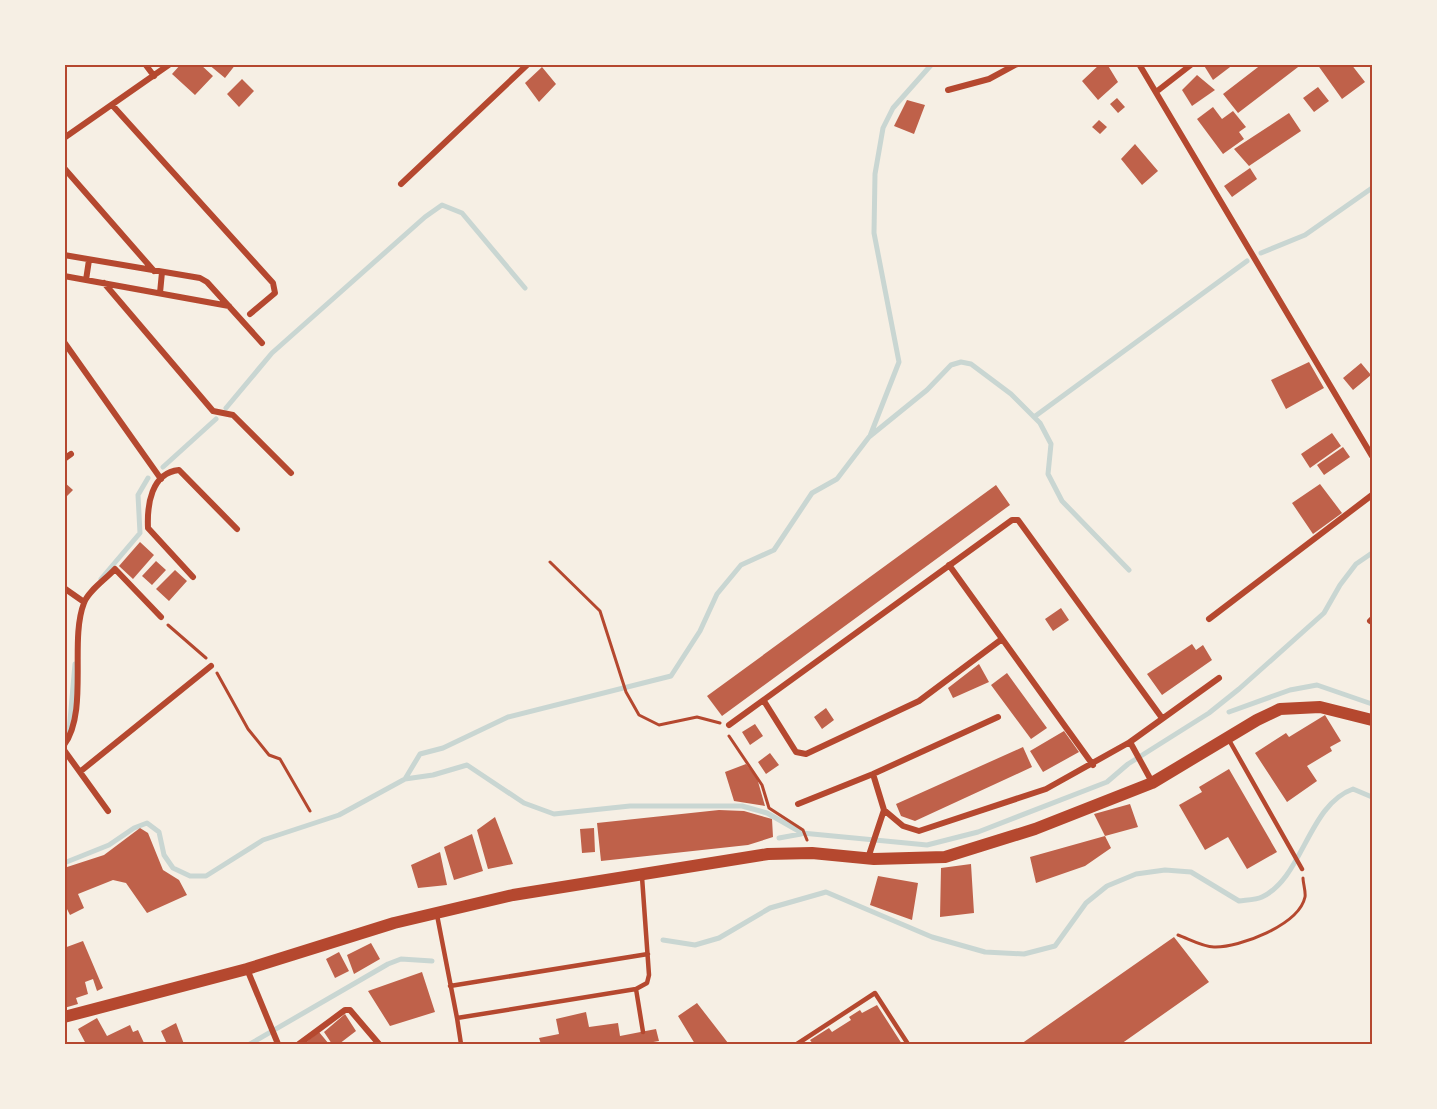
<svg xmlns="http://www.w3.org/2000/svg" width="1437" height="1109" viewBox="0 0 1437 1109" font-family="Manrope,sans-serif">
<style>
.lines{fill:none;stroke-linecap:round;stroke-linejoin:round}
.stream{stroke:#c9d6d2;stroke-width:5}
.building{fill:#bf614a}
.path{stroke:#b5482f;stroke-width:3}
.service{stroke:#b5482f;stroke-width:4.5}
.minor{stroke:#b5482f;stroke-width:6}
.secondary{stroke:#b5482f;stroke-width:12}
.neatline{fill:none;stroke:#b5482f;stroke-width:2}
</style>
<rect width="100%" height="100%" fill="#f6efe4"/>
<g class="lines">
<!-- stream -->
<path class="stream" d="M1261 253 1305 235 1372 188
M226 408 272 353 425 217 442 205 462 213 525 288
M1034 417 1247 261
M870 436 899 362 874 233 875 174 883 128 893 108 932 64
M163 467 216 419
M101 579 140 533 138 495 148 478
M1229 712 1290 690 1317 685 1372 704
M69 732 75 664
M405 779 420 754 443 748 508 717 671 676 700 631 717 594 741 565 774 550 812 493 837 479 869 437 927 390 951 365 961 362 971 364 1011 394 1040 423 1051 444 1048 474 1062 501 1129 570
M779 838 801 834
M64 863 109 845 134 828 147 823 159 832 164 855 173 868 190 876H206L263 840 339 815 405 779 433 775 467 765 524 803 554 814 630 806H742L767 813 802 833 927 845 978 832 1107 782 1128 764 1209 713 1239 689 1324 613 1340 585 1356 564 1372 553
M663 940 695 945 719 938 770 908 826 892 932 937 985 952 1024 954 1055 946 1086 903 1107 886 1136 874 1165 870 1191 872 1239 901C1245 900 1256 900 1262 897 1303 878 1308 805 1353 789L1372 797
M250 1044 388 964 401 959 432 961"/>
</g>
<!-- building -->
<path class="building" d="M181 64H200L213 76 195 95 172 74Z
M208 64H236L225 78Z
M1100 64H1107L1118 82 1098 100 1082 81Z
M1203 64H1234L1213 80Z
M1262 64H1302L1238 113 1223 94Z
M1317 64H1351L1365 82 1342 99Z
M542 67 556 84 539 102 525 83Z
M1197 75 1215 90 1192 106 1182 90Z
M242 79 254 91 239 107 227 94Z
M1318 87 1329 101 1314 112 1303 98Z
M1117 98 1125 107 1118 113 1110 104Z
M907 100 925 105 914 134 894 126Z
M1213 107 1222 119 1233 111 1246 127 1239 132 1244 139 1223 154 1197 119Z
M1289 113 1301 131 1249 166 1234 149Z
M1099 120 1107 127 1100 134 1092 127Z
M1135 144 1158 171 1142 185 1121 159Z
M1250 168 1257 179 1232 197 1224 186Z
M1309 362 1324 388 1286 409 1271 380Z
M1361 363 1371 375 1353 390 1343 378Z
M1332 433 1341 446 1310 468 1301 454Z
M1343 447 1350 457 1324 475 1317 465Z
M64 482 73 490 64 499Z
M1320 484 1342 513 1313 534 1292 503Z
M996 485 1010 505 722 716 707 696Z
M140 542 154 555 133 579 119 566Z
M156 561 166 570 152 585 142 576Z
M175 570 187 581 169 601 156 589Z
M1061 608 1069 620 1053 631 1045 619Z
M1192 644 1196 650 1203 645 1212 660 1162 695 1147 674Z
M979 664 989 682 953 698 948 688Z
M1007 673 1047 728 1031 739 991 685Z
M826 708 834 720 822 729 814 717Z
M1325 715 1341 741 1330 747 1332 751 1307 766 1317 781 1287 802 1255 753 1286 733 1289 737Z
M755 724 763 736 750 745 742 732Z
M1064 731 1079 752 1043 772 1030 751Z
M1023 747 1032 767 915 821 901 816 896 804Z
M770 753 779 765 766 774 758 762Z
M746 764 757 778 765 806 734 801 725 772Z
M1229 769 1277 852 1247 869 1228 837 1205 850 1179 805 1202 792 1199 787Z
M1130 804 1138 827 1105 836 1094 814Z
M719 810 744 811 772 819 773 837 748 845 601 861 597 823Z
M495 817 513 864 488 869 477 830Z
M140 828 148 833 163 870 179 880 187 895 147 913 126 883 113 880 78 894 84 908 70 915 64 903V868L104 855Z
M594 828 595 852 582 853 580 829Z
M472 834 483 871 454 880 444 847Z
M1105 836 1111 848 1085 866 1036 883 1030 857Z
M440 852 447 885 418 888 411 865Z
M971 864 974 913 940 917 941 868Z
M878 876 918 883 912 920 870 905Z
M1174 937 1209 982 1121 1044H1021Z
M83 941 103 988 97 991 93 979 85 982 88 994 76 998 78 1004 64 1008V948Z
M371 943 380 959 354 974 347 955Z
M339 952 349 971 335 978 326 959Z
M422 972 435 1012 390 1026 368 991Z
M697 1003 728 1043 695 1044 678 1016Z
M877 1005 902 1044H813L810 1040 829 1028 832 1032 851 1020 849 1017 860 1010 862 1013Z
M586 1012 589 1027 618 1023 620 1036 656 1029 659 1041 642 1044H541L539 1038 559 1034 556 1019Z
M345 1014 356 1031 339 1044H332L324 1032Z
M97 1018 107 1036 130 1025 133 1032 138 1030 144 1043 86 1044 78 1029Z
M176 1023 184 1044H167L161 1031Z
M319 1032 329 1044H304Z"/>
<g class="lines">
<!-- path -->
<path class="path" d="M550 562 600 611 626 692 639 715 659 725 697 717 720 723
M168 625 206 658
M217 673 248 729 269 755 280 759 310 811
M729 736 762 785 769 808 803 830 807 840
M1178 935C1189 939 1203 947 1214 947 1239 948 1299 925 1305 897 1306 892 1303 883 1303 878"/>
<!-- service -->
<path class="service" d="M1229 740 1302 869
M437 915 457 1018 636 989 647 983 649 975 642 877
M450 986 648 954
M636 989 643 1032
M457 1018 461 1044
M797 1044 875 993 908 1044"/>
<!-- minor -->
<path class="minor" d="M145 64 154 76
M1139 64 1372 456
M948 90 989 79 1017 64
M1156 92 1192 64
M113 106 273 283 275 293 250 314
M64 138 170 64
M64 168 154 271
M401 184 528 64
M64 255 200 278 207 282 262 343
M64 276 229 306
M86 280 89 260
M104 283 213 411 233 415 291 473
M160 293 162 272
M64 342 161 479
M64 459 71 454
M949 565 1093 765
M193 577 148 528C147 505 151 473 179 470L237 529
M64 588 84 602
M1209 619 1372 495
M1370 621 1372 619
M764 701 796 752 806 754 919 701 1002 639
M729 725 1012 520H1018L1162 718
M1130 742 1152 782
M64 745C89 711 69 641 84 603 88 591 106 579 115 569L161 617
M64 750 108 811
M81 771 211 666
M798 804 873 774 998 717
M884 810 903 826 919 831 1046 789 1130 742 1219 678
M868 858 884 810 873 774
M247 969 278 1044
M299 1044 345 1010H350L379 1044"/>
<!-- secondary -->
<path class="secondary" d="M64 1017 247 969 394 923 513 895 768 854 812 853 874 859 945 857 1035 829 1152 783 1257 720 1280 709 1320 707 1372 720"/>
</g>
<!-- border -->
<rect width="1437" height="1109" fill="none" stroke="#f6efe4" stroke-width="132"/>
<rect x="66" y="66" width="1305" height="977" class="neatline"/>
</svg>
